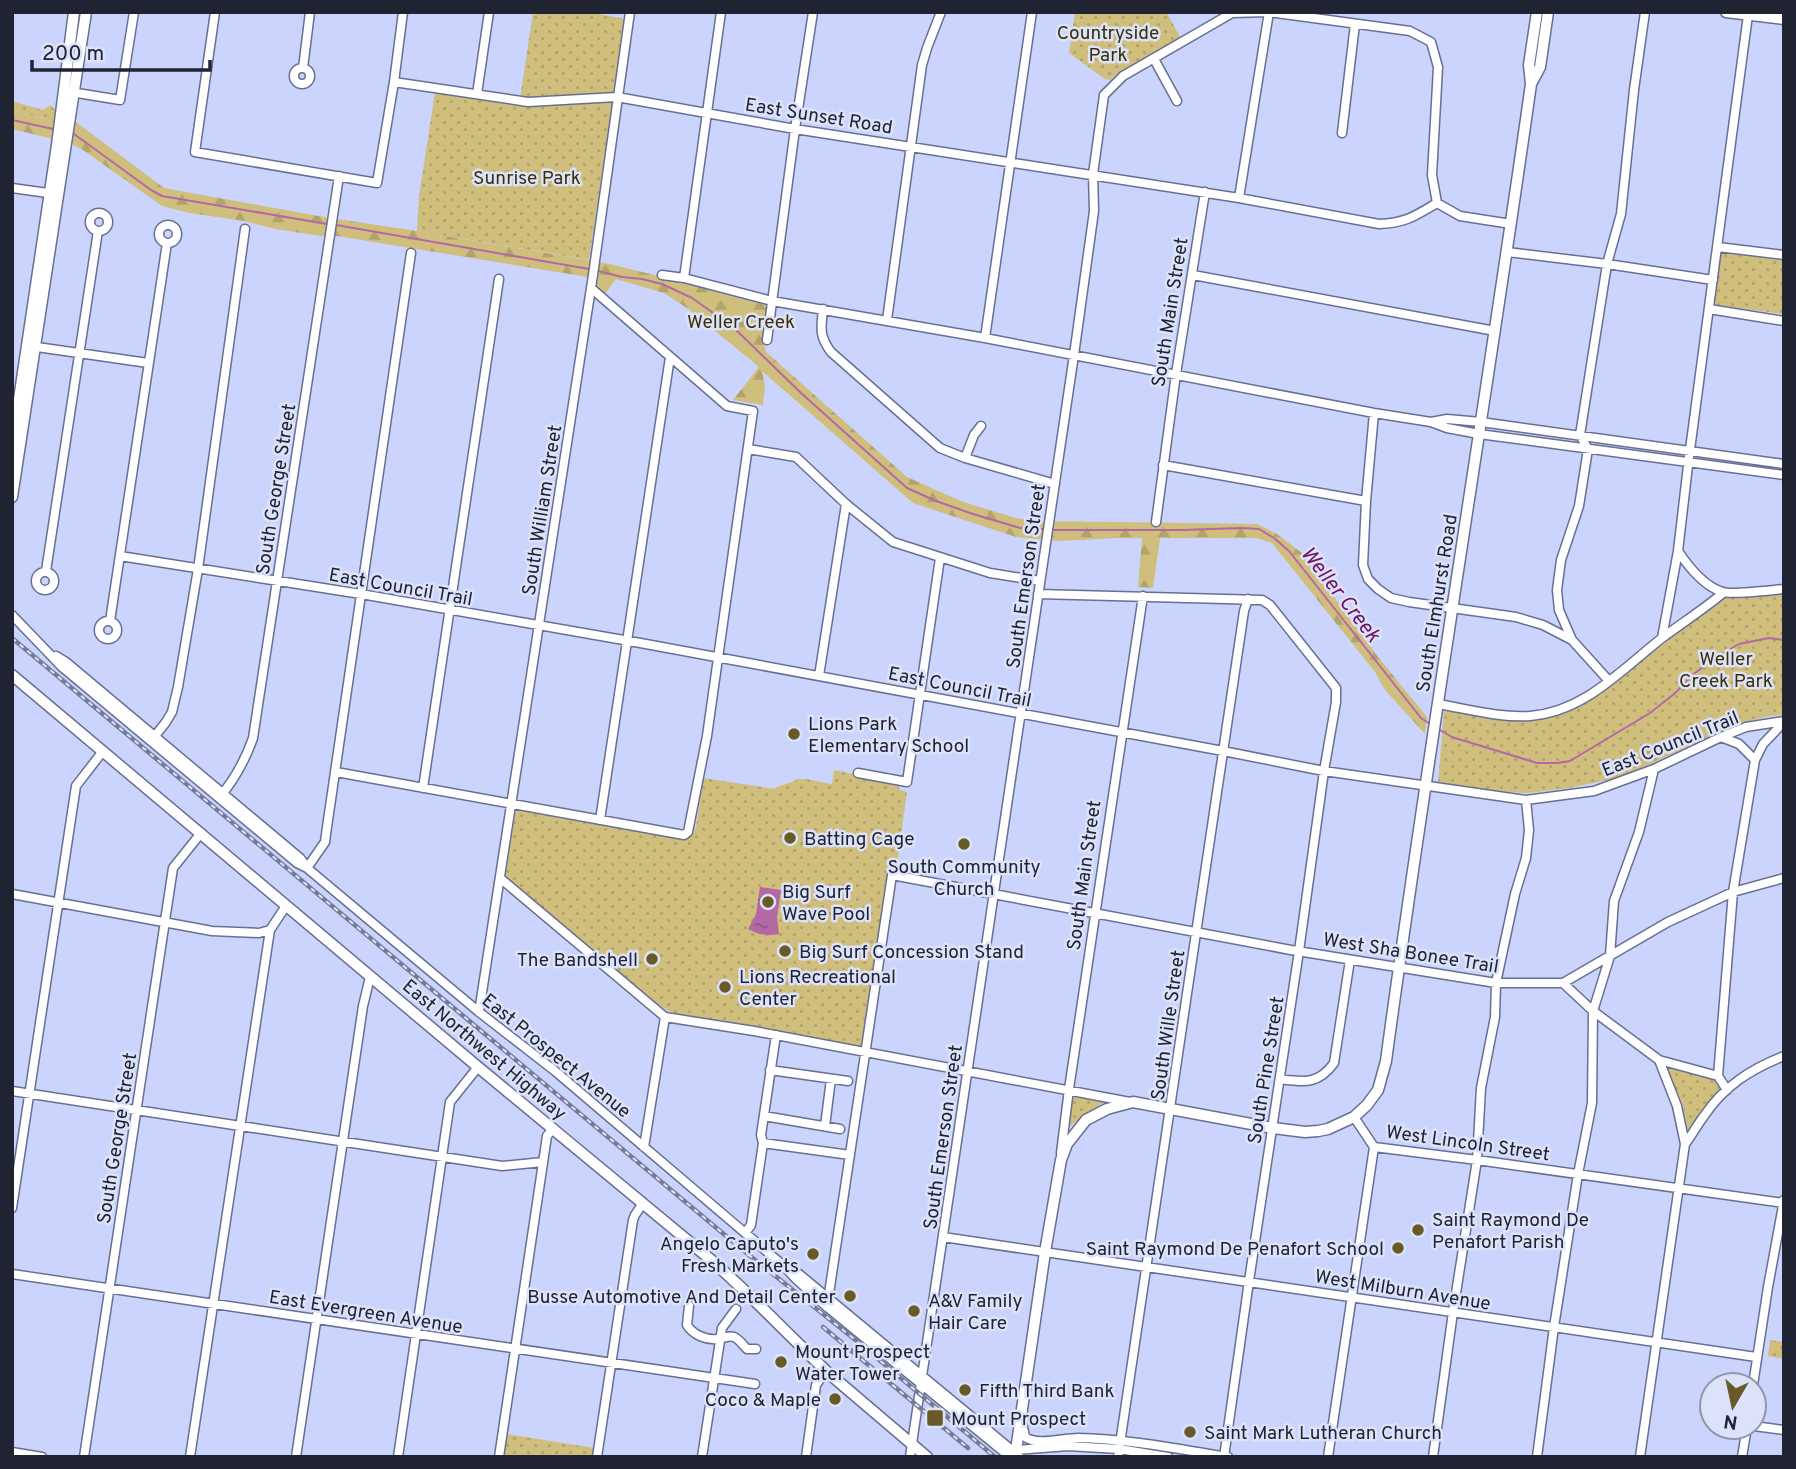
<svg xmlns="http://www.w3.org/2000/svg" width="1796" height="1469" viewBox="0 0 1796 1469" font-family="Overpass,sans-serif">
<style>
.forest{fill:url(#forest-firs)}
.park{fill:url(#park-dots)}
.water{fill:url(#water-ripples)}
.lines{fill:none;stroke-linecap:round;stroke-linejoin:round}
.stream{stroke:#b469a5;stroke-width:2}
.minor-casing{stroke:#676f93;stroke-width:11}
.major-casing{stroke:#676f93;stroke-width:13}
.minor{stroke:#fff;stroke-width:8}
.major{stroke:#fff;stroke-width:10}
.rail-casing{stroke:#757b97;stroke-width:4.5}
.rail{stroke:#dce2fa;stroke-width:2;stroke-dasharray:5;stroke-linecap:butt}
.poi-dot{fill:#675a27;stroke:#dce2fa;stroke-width:2.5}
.labels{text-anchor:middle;stroke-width:5;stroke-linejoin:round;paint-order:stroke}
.park-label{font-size:19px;fill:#3b3003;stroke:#dce2fa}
.street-label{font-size:19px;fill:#202332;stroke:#dce2fa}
.poi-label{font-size:19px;fill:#202332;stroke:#dce2fa;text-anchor:start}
.water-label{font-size:21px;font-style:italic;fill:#701263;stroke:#dce2fa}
</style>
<defs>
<pattern id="forest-firs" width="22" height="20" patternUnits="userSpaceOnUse" patternTransform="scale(1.75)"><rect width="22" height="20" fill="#d0be7c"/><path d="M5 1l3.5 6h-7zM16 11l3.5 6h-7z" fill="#b2a36c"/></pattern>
<pattern id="park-dots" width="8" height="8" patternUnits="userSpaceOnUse" patternTransform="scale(1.75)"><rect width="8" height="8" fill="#d0be7c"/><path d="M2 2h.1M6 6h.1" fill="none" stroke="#b2a36c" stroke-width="1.8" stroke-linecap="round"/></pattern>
<pattern id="water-ripples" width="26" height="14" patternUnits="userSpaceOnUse" patternTransform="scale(1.75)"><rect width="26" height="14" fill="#b469a5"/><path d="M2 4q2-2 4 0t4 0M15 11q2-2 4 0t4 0" fill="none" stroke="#925687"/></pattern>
</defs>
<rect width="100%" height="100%" fill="#cad4fc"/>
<!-- forest -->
<path class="forest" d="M12 110 55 122H76L164 188 324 217 417 231 610 264 763 302 767 304V308L763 341 766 352 907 477 963 502 1016 518 1039 521 1257 524 1277 534 1302 553 1378 657 1427 717 1425 734 1385 690 1375 672 1272 543 1257 538H1160L1153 588 1138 587 1142 538H1117L1058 541 1016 537 913 503 762 371 765 386 763 405 733 400 759 367 690 310 664 293 616 279 605 294 596 286 594 278 337 236H321L275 229 244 221 190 213 162 206 83 150 70 143 12 129Z"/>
<!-- park -->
<path class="park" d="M533 12H588L625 19 589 260 417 231 419 196 435 93 519 106Z
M1075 12H1166L1181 38 1115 75 1110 80 1105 79 1069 53Z
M12 101 43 110 50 105 56 110 55 122 12 110Z
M1726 251 1784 259V314L1716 305 1714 300 1720 255Z
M1780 594H1784V715L1769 716 1734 725 1622 777 1569 788 1528 793 1483 791 1438 784 1444 711 1501 719H1537L1569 712 1620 677 1722 599 1733 595Z
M834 770 897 783 900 790 907 792 897 864 891 863 864 1044 862 1047 676 1014 667 1010 653 1000 505 877 515 814 518 810 686 839 693 833 696 827 703 778 775 789 776 787 795 781 796 779H806L832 784Z
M1668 1066 1717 1079 1720 1085 1718 1091 1709 1101 1691 1131 1688 1130 1682 1102 1666 1070Z
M1074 1094 1108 1099 1066 1129 1071 1100Z
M1770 1340 1784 1342V1359L1768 1356Z
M506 1434 594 1448 593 1457H502Z"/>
<!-- water -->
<path class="water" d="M760 887 781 890 777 917 779 934C768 936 758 935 748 929L756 914Z"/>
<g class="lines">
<!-- stream -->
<path class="stream" d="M12 120 53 129
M74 134 151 190 162 196 327 224
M336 225 589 269
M598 271 622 277 642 279 662 284 692 298 733 327 801 393 907 488 936 501 973 514 1020 528 1044 529
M1050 530H1183L1242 528 1259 529 1274 538 1289 551 1421 718 1430 724
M1438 729 1452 737 1537 763H1557L1570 761 1650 713 1674 694 1695 673 1715 658 1739 644 1769 638 1784 640"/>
<!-- minor casing -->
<g class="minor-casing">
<path id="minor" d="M215 12 195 152 377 183 394 82 403 12
M1154 59 1177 101
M294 76a8 8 0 1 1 16 0a8 8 0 1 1-16 0Z
M303 68 310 12
M394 82 528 102 617 97 795 129 1239 198 1379 224C1406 223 1415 216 1437 203
M65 91 120 100 134 12
M477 94 489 12
M1342 133 1355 24
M12 188 55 194
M1239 198 1269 12
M1437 203 1460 216 1511 224
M90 222a9 9 0 1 1 18 0a9 9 0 1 1-18 0Z
M159 234a9 9 0 1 1 18 0a9 9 0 1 1-18 0Z
M1718 247 1784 255
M1507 252 1607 264 1713 280
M662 275 684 278 772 301 985 338 1374 413 1431 422 1447 428 1479 434 1784 475
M1193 275 1495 331
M684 278 721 12
M823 309C821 328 819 336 831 352L940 448 965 458 1055 484
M1709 309 1784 321
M887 320 922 65 927 48 941 12
M985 338 1032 12
M767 340 795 129 813 12
M30 346 148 363
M1374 413 1366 501 1363 565 1368 579 1378 589 1391 598 1409 602 1516 617 1543 625 1572 640 1609 681
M1431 422 1447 419 1481 422 1784 464
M748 449 796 457 846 504 893 542 990 573 1040 581
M965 458 974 435 981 426
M1163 465 1366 501
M1156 522 1176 374 1205 192
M1678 551C1688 566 1705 587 1723 592 1731 595 1772 590 1784 589
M120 556 361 594 635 642 1223 751 1324 771 1526 800 1594 791 1654 769 1721 737 1746 727 1784 721
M46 571 98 231
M36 581a9 9 0 1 1 18 0a9 9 0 1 1-18 0Z
M1038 594 1262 600 1270 605 1336 688V702L1324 771 1299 951 1249 1281 1224 1457
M12 615 62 667 297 863 307 868 479 1012 555 1071 785 1267 796 1279 827 1307 1010 1457
M99 630a9 9 0 1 1 18 0a9 9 0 1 1-18 0Z
M110 621 167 243
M1662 638 1678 551 1689 457 1748 15
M1572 640 1559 610 1557 590 1561 560 1579 506 1588 449 1580 435 1607 264 1621 214 1634 90 1645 12
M56 656 66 662 300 858 306 866
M819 676 846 504
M1438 704C1468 709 1500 718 1530 716 1584 712 1621 670 1662 638 1682 623 1704 609 1723 593
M1721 737 1739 744 1755 760
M151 741 166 722 172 712 178 687 198 569 245 229
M336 772 684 835 688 832 707 736 753 411 727 406 591 288
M858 773 907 782 940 558
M423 788 499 279
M219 798C235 779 245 761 253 738L339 176
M600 820 670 357
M307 868 325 842 327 827 411 253
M500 878 665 1017 754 1031 1130 1102
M12 894 212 931 259 933 270 930
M1563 983 1593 1011 1659 1060 1718 1076 1727 1090
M479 1012 593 275 630 12
M770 1070 848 1081
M1718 1076 1733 892 1755 760 1763 744 1784 722
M1280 1079C1304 1082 1318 1085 1334 1063L1350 960
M12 1091 502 1166 543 1162
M764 1116 840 1129
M1354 1117 1374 1147 1477 1160 1784 1203
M825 1126 831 1079
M763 1143 850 1155
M1685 1144C1692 1135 1697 1125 1704 1116 1724 1086 1751 1069 1784 1056
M644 1147 665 1017
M1061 1153 1069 1089 1143 596
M12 1208 76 786 103 751
M745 1233 751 1225 763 1143 761 1135 776 1035
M943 1237 1756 1357
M791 1270 799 1274 1019 1456
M12 1274 755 1384
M689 1306 687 1325C693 1335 706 1340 717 1339 723 1339 728 1335 734 1337 739 1339 743 1345 747 1349H756
M827 1307 892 875 1291 950 1496 983H1563L1668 922 1733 892 1784 878
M1753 1385 1768 1287 1784 1200
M1022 1422 1025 1437C1037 1446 1063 1438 1078 1438 1128 1439 1178 1449 1228 1457
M1754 1426 1784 1430
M1016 1450 1068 1446 1119 1449 1168 1457
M12 1452 42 1457
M84 1457 173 868 201 833
M190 1457 270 930 286 906
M296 1457 363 1006 370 977
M398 1457 450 1102 478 1067
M499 1457 547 1136 553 1128
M597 1457 633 1220 635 1215 643 1203
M702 1457 722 1328 736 1309
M806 1457 816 1385 826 1371
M910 1457 1074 355 1094 211 1093 174 1104 95 1123 76 1232 13 1269 12 1410 31 1431 42 1438 67 1432 175 1437 203
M1118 1457 1244 611 1248 599
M1328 1457 1374 1147
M1433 1457 1453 1312 1477 1160 1481 1088 1495 1017 1496 983 1515 894 1526 858 1529 830 1526 800
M1537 1457 1554 1327 1578 1174 1592 1103 1593 1011 1610 956 1614 901 1639 832 1654 769
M1640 1457 1685 1144 1677 1106 1659 1060
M1742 1457 1747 1427"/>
</g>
<!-- major casing -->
<g class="major-casing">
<path id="major" d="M1726 12 1784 19
M1531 84 1540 67 1548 12
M12 446 57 145 74 12
M12 497 86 12
M12 675 478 1067 716 1264 749 1295 826 1371 927 1457
M1015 1457 1045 1252 1061 1160 1067 1144 1086 1120 1107 1109 1133 1102 1273 1128 1305 1132 1318 1131 1328 1129 1354 1117 1367 1105 1378 1090 1386 1061C1430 735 1485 410 1531 84L1529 65 1537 12"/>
</g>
<!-- minor -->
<use href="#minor" class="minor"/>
<!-- major -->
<use href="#major" class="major"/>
<!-- rail casing -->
<g class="rail-casing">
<path id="rail" d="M12 638 744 1251 853 1338 995 1457
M823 1327 968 1448"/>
</g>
<!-- rail -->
<use href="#rail" class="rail"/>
</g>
<!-- markers -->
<g class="poi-dot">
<circle cx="794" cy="734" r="7"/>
<circle cx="790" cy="838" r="7"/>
<circle cx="964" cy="844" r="7"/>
<circle cx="768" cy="902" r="7"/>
<circle cx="785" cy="951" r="7"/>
<circle cx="652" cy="959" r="7"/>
<circle cx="725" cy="987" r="7"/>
<circle cx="1418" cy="1230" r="7"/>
<circle cx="1398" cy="1248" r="7"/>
<circle cx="813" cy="1254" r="7"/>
<circle cx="850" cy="1296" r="7"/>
<circle cx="914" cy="1311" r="7"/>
<circle cx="781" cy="1362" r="7"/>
<circle cx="965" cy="1390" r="7"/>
<circle cx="835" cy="1399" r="7"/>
<rect x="926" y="1409" width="18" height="18" rx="3.5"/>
<circle cx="1190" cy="1432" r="7"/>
</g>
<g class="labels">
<!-- park labels -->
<g class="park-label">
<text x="1108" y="39">Countryside<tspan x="1108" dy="22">Park</tspan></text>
<text x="527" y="184">Sunrise Park</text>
<text x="741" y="328">Weller Creek</text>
<text x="1726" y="665">Weller<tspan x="1726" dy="22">Creek Park</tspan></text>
</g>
<!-- street labels -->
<g class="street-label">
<text transform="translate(819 115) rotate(9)" y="7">East Sunset Road</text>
<text transform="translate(1169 312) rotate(-81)" y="7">South Main Street</text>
<text transform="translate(275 489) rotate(-81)" y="7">South George Street</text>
<text transform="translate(541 510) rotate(-81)" y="7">South William Street</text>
<text transform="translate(1025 576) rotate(-82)" y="7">South Emerson Street</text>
<text transform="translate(401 586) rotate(10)" y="7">East Council Trail</text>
<text transform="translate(1436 603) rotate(-81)" y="7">South Elmhurst Road</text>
<text transform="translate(960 686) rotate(11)" y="7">East Council Trail</text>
<text transform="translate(1670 743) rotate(-22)" y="7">East Council Trail</text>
<text transform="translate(1083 875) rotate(-82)" y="7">South Main Street</text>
<text transform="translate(1411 952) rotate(9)" y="7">West Sha Bonee Trail</text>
<text transform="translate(1167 1025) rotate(-82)" y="7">South Wille Street</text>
<text transform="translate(485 1049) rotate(40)" y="7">East Northwest Highway</text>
<text transform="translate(557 1055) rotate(39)" y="7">East Prospect Avenue</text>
<text transform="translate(1265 1070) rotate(-81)" y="7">South Pine Street</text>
<text transform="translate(942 1137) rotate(-82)" y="7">South Emerson Street</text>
<text transform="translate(116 1138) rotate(-81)" y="7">South George Street</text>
<text transform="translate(1468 1142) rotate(8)" y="7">West Lincoln Street</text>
<text transform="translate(1403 1289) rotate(9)" y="7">West Milburn Avenue</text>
<text transform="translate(366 1311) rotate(9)" y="7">East Evergreen Avenue</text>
</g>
<!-- poi labels -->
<g class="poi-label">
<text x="808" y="730">Lions Park<tspan x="808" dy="22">Elementary School</tspan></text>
<text x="804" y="845">Batting Cage</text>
<text x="964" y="873" text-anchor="middle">South Community<tspan x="964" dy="22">Church</tspan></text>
<text x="782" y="898">Big Surf<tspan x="782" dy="22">Wave Pool</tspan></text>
<text x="799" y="958">Big Surf Concession Stand</text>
<text x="638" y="966" text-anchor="end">The Bandshell</text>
<text x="739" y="983">Lions Recreational<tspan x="739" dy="22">Center</tspan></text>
<text x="1432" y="1226">Saint Raymond De<tspan x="1432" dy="22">Penafort Parish</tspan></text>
<text x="799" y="1250" text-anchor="end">Angelo Caputo's<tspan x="799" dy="22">Fresh Markets</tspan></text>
<text x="1384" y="1255" text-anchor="end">Saint Raymond De Penafort School</text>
<text x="836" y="1303" text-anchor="end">Busse Automotive And Detail Center</text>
<text x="928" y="1307">A&amp;V Family<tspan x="928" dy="22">Hair Care</tspan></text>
<text x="795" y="1358">Mount Prospect<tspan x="795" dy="22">Water Tower</tspan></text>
<text x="979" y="1397">Fifth Third Bank</text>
<text x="821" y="1406" text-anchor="end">Coco &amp; Maple</text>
<text x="951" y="1425">Mount Prospect</text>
<text x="1204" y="1439">Saint Mark Lutheran Church</text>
</g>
<!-- water labels -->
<g class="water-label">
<text transform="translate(1341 594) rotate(52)" y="7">Weller Creek</text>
</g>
</g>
<!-- border -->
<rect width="1796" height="1469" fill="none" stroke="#202332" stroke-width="28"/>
<!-- north arrow -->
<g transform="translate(1733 1406) rotate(189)"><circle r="33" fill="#dce2fa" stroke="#9196aa" stroke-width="2"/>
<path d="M0-5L12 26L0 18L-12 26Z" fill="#675a27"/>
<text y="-10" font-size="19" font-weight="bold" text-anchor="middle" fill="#202332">N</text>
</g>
<!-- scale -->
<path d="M32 60v10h178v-10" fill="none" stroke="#202332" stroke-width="3.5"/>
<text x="42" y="60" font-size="21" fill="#202332" stroke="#dce2fa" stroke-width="5" paint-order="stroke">200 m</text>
</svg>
